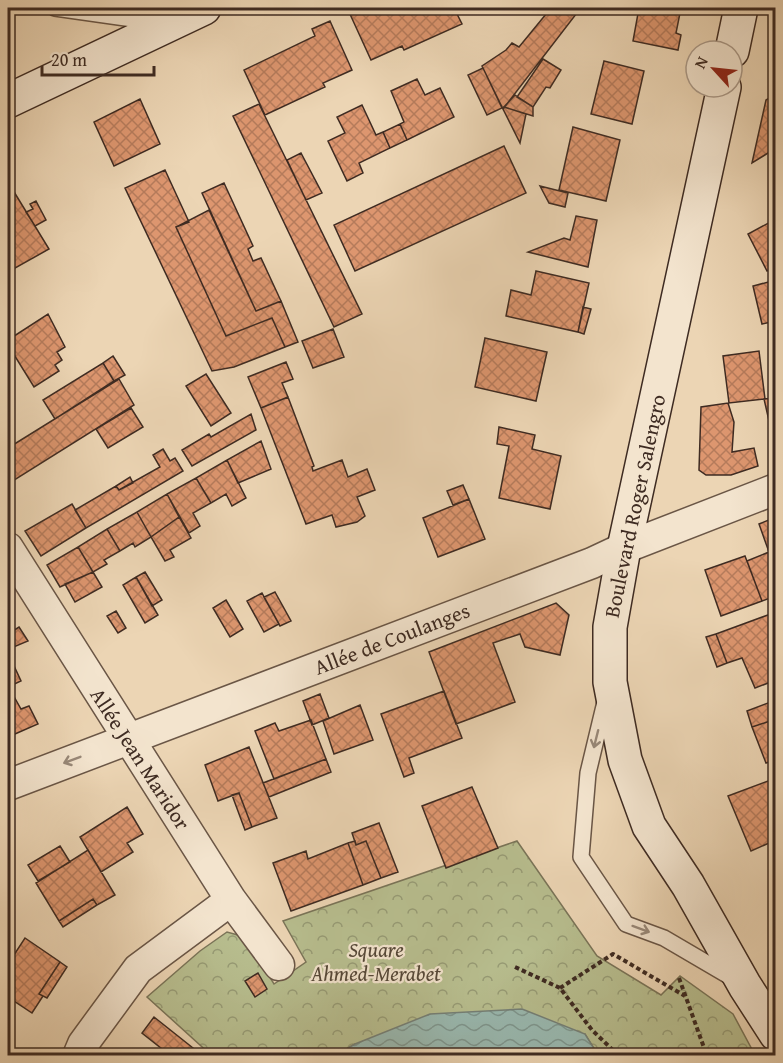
<svg xmlns="http://www.w3.org/2000/svg" width="783" height="1063" viewBox="0 0 783 1063" font-family="'Gentium Book Plus',serif">
<style>
.park{fill:url(#park-crowns);stroke:#7a7458;stroke-width:1.5}
.water{fill:url(#water-waves);stroke:#758077;stroke-width:1.5}
.building{fill:url(#building-cross-hatch);stroke:#3e2b22;stroke-width:1.5}
.lines{fill:none;stroke-linecap:round;stroke-linejoin:round}
.service-casing{stroke:#6a5646;stroke-width:18}
.minor-casing{stroke:#6a5646;stroke-width:33}
.secondary-casing{stroke:#3e2b22;stroke-width:36}
.path{stroke:#3e2b22;stroke-width:4;stroke-dasharray:4.5 3;stroke-linecap:butt}
.service{stroke:#f3e4ce;stroke-width:15}
.minor{stroke:#f3e4ce;stroke-width:30}
.secondary{stroke:#f3e4ce;stroke-width:33}
.oneway{stroke:#988878}
.labels{text-anchor:middle;stroke-width:4.5;stroke-linejoin:round;paint-order:stroke}
.street-label{font-size:21px;fill:#3e2b22;stroke:#f3e4ce}
.park-label{font-size:21px;font-style:italic;fill:#564838;stroke:#f3e4ce}
</style>
<defs>
<pattern id="park-crowns" width="20" height="18" patternUnits="userSpaceOnUse" patternTransform="scale(1.5)"><rect width="20" height="18" fill="#b7bd8e"/><path d="M2 6a3 3 0 1 1 6 0M12 15a3 3 0 1 1 6 0" fill="none" stroke="#969a74"/></pattern>
<pattern id="water-waves" width="16" height="10" patternUnits="userSpaceOnUse" patternTransform="scale(1.5)"><rect width="16" height="10" fill="#99b8af"/><path d="M0 5q4-4 8 0t8 0" fill="none" stroke="#7e968e"/></pattern>
<pattern id="building-cross-hatch" width="8" height="8" patternUnits="userSpaceOnUse" patternTransform="scale(1.5)"><rect width="8" height="8" fill="#dd966f"/><path d="M0 0l8 8M0 8l8-8" fill="none" stroke="#b57b5b"/></pattern>
</defs>
<rect width="100%" height="100%" fill="#ecd5b4"/>
<filter id="stains"><feTurbulence type="fractalNoise" baseFrequency=".00333" numOctaves="4"/><feColorMatrix values="0 0 0 0 .2 0 0 0 0 .09 0 0 0 0 .02 0 0 0 .5 -.17"/></filter>
<radialGradient id="worn" r=".72"><stop offset=".6" stop-color="#630" stop-opacity="0"/><stop offset="1" stop-color="#630" stop-opacity=".3"/></radialGradient>
<!-- park -->
<path class="park" d="M517 841 597 956 661 995 680 976 733 1014 755 1055H598L585 1034 355 1044 336 1055H211L147 997 200 951 227 932 245 937 274 984 306 962 283 921Z"/>
<!-- water -->
<path class="water" d="M522 1009 585 1034 598 1055H336L355 1044 430 1014Z"/>
<!-- building -->
<path class="building" d="M360 8H366L368 11 376 8H454L462 24 404 50 402 46 371 60 349 12Z
M551 8 580 9 503 109 482 66 506 50 512 43 519 47Z
M639 8H681L676 33 681 35 678 50 633 41Z
M330 21 352 70 323 83 325 87 265 115 244 70 315 36 312 29Z
M543 59 561 70 550 88 546 87 533 107 517 97Z
M604 61 644 71 632 124 591 114Z
M483 68 502 108 487 115 468 75Z
M417 79 425 95 440 88 454 117 407 140 400 124 404 122 391 91Z
M776 94V148L752 163 766 100Z
M515 95 533 107V116L504 107Z
M140 99 160 144 114 166 94 122Z
M259 104 362 314 334 327 233 116Z
M362 105 376 135 383 132 390 148 359 163 363 173 347 181 328 141 345 133 337 117Z
M504 107 526 114 520 143 503 109Z
M400 124 407 140 390 148 383 132Z
M573 127 620 140 606 201 559 190Z
M504 146 526 193 355 271 334 225Z
M301 153 322 193 306 200 287 160Z
M165 170 189 222 176 227 226 336 272 318 285 347 234 367 212 371 125 188Z
M8 182 49 249 8 272Z
M224 183 253 246 248 249 253 261 261 258 281 301 256 311 202 193Z
M540 186 568 193 565 207 549 203Z
M36 201 46 220 35 226 26 212 33 209 30 204Z
M209 210 256 311 281 301 298 342 285 347 272 318 226 336 176 227Z
M576 216 597 220 588 267 528 252 564 238 570 240Z
M776 219V266L767 271 748 234Z
M536 271 589 283 578 332 506 316 511 290 531 295Z
M776 280V321L762 324 753 286Z
M583 307 591 309 584 334 578 332Z
M48 314 65 347 57 352 62 360 55 365 59 371 34 387 8 345V340Z
M333 329 344 357 313 368 302 341Z
M485 338 547 352 536 401 475 387Z
M759 351 765 399 729 403 723 356Z
M113 356 125 375 114 381 103 363Z
M286 362 293 379 282 383 288 397 261 408 248 377Z
M103 363 114 381 55 419 43 400Z
M206 374 231 413 211 426 186 386Z
M119 379 134 405 8 484V448Z
M288 397 314 466 312 467 313 471 342 460 348 477 367 469 375 490 357 497 365 516 357 522 336 527 332 515 306 524 261 408Z
M776 398V442L774 443 764 399Z
M728 403 734 422 732 452 754 448 758 466 731 475H706L699 470 701 407Z
M131 408 143 427 108 448 96 429Z
M251 414 256 430 192 466 182 450 209 434 211 437Z
M499 427 535 435 532 449 561 456 550 509 499 498 509 446 497 444Z
M261 441 271 469 238 483 227 460Z
M163 449 170 461 175 458 183 471 86 528 75 510 116 486 119 490 160 467 153 455Z
M227 460 246 498 232 506 226 494 211 503 196 478Z
M130 477 133 483 119 490 116 486Z
M196 478 211 503 193 513 200 526 189 533 167 494Z
M463 485 469 499 453 505 447 491Z
M167 494 179 517 151 537 137 512Z
M469 499 485 539 438 557 423 518Z
M72 504 86 528 41 556 25 531Z
M137 512 151 537 135 547 133 543 120 551 107 529Z
M179 517 191 538 170 550 174 557 165 561 151 537Z
M776 517V596L762 601 747 561 769 552 759 524Z
M107 529 120 551 104 560 107 564 93 572 78 547Z
M78 547 93 572 60 587 47 565Z
M745 556 762 601 721 616 705 570Z
M93 572 102 587 75 602 65 584Z
M145 572 162 600 152 606 136 577Z
M136 577 158 615 145 623 123 585Z
M275 592 291 621 280 626 264 597Z
M262 593 279 624 264 632 247 601Z
M226 600 243 629 230 637 213 608Z
M556 603 569 615 560 655 525 647 520 634 493 643 515 702 456 724 429 652Z
M116 611 126 628 118 633 107 616Z
M776 612V680L755 688 742 658 727 663 716 634Z
M19 627 28 641 9 649 8 634Z
M716 634 727 663 717 667 706 637Z
M8 653 21 681 8 687Z
M444 691 462 738 409 758 414 773 404 777 381 714Z
M12 693 21 709 29 706 38 724 8 737V695Z
M320 694 329 718 312 725 303 701Z
M776 700V719L752 727 747 711Z
M360 705 373 740 334 754 323 721Z
M776 719V760L766 763 752 727Z
M311 720 326 759 274 779 255 731 275 723 279 731Z
M249 747 277 818 252 827 239 793 218 801 205 765Z
M326 759 331 772 269 797 263 783Z
M776 778V840L751 851 728 796Z
M472 787 498 848 446 868 422 806Z
M239 793 252 827 245 830 232 795Z
M127 807 143 834 127 843 133 852 101 872 80 837Z
M379 823 398 872 381 878 366 841 356 845 352 833Z
M355 841 356 845 366 841 381 878 363 885 348 843Z
M348 843 363 885 291 911 273 863 306 851 308 859Z
M60 846 70 862 38 881 28 865Z
M88 850 115 895 97 905 93 899 59 921 36 883Z
M93 899 97 905 63 927 59 921Z
M25 938 60 962 39 994 43 996 32 1013 8 997V964Z
M60 962 67 967 47 998 39 994Z
M258 973 267 989 255 997 245 981Z
M154 1017 203 1056H171L142 1033Z"/>
<g class="lines">
<!-- service casing -->
<g class="service-casing">
<path id="service" d="M55 8 161 23
M605 702 588 773 581 857 626 924 664 938 734 979"/>
</g>
<!-- minor casing -->
<g class="minor-casing">
<path id="minor" d="M8 548 231 900 279 965
M8 785 592 563 624 548 776 489
M78 1056 83 1044 138 969 231 900"/>
</g>
<!-- secondary casing -->
<g class="secondary-casing">
<path id="secondary" d="M732 51 741 8
M724 87 624 548 610 627V682L625 760 649 826 688 885 745 986 776 1034
M8 101 204 8"/>
</g>
<!-- path -->
<path class="path" d="M515 967 560 988 592 1030 619 1056
M679 978 707 1056
M560 988 613 954 685 996"/>
<!-- service -->
<use href="#service" class="service"/>
<!-- minor -->
<use href="#minor" class="minor"/>
<!-- secondary -->
<use href="#secondary" class="secondary"/>
</g>
<!-- one-way arrows -->
<defs><path id="oneway-shaft" d="M-6 0H5M1.5-3L5.5 0L1.5 3" fill="none" stroke-width="1.6" stroke-linecap="round" stroke-linejoin="round" transform="scale(1.5)"/></defs>
<g class="oneway">
<use href="#oneway-shaft" transform="translate(596 739) rotate(104)"/>
<use href="#oneway-shaft" transform="translate(72 760) rotate(159)"/>
<use href="#oneway-shaft" transform="translate(641 929) rotate(20)"/>
</g>
<g class="labels">
<!-- street labels -->
<g class="street-label">
<text transform="translate(635 506) rotate(-78)" y="7">Boulevard Roger Salengro</text>
<text transform="translate(392 639) rotate(-21)" y="7">Allée de Coulanges</text>
<text transform="translate(140 759) rotate(57)" y="7">Allée Jean Maridor</text>
</g>
<!-- park labels -->
<g class="park-label">
<text x="376" y="957">Square<tspan x="376" dy="24">Ahmed-Merabet</tspan></text>
</g>
</g>
<!-- margin -->
<rect width="783" height="1063" fill="none" stroke="#ecd5b4" stroke-width="30"/>
<rect x="9" y="9" width="765" height="1045" fill="none" stroke="#3e2b22" stroke-width="3"/>
<rect x="15" y="15" width="753" height="1033" fill="none" stroke="#3e2b22" stroke-width="1.5"/>
<!-- north arrow -->
<g transform="translate(714 69) rotate(297)"><circle r="28" fill="#f3e4ce" stroke="#ab9a89" stroke-width="1.5"/>
<path d="M0-4.5L10 22L0 15L-10 22Z" fill="#8f2418"/>
<text y="-9" font-size="16" font-weight="bold" text-anchor="middle" fill="#3e2b22">N</text>
</g>
<!-- scale -->
<path d="M42 66v9h112v-9" fill="none" stroke="#3e2b22" stroke-width="3"/>
<text x="51" y="66" font-size="18" fill="#3e2b22" stroke="#f3e4ce" stroke-width="4.5" paint-order="stroke">20 m</text>
<rect width="100%" height="100%" filter="url(#stains)"/>
<rect width="100%" height="100%" fill="url(#worn)"/>
</svg>
